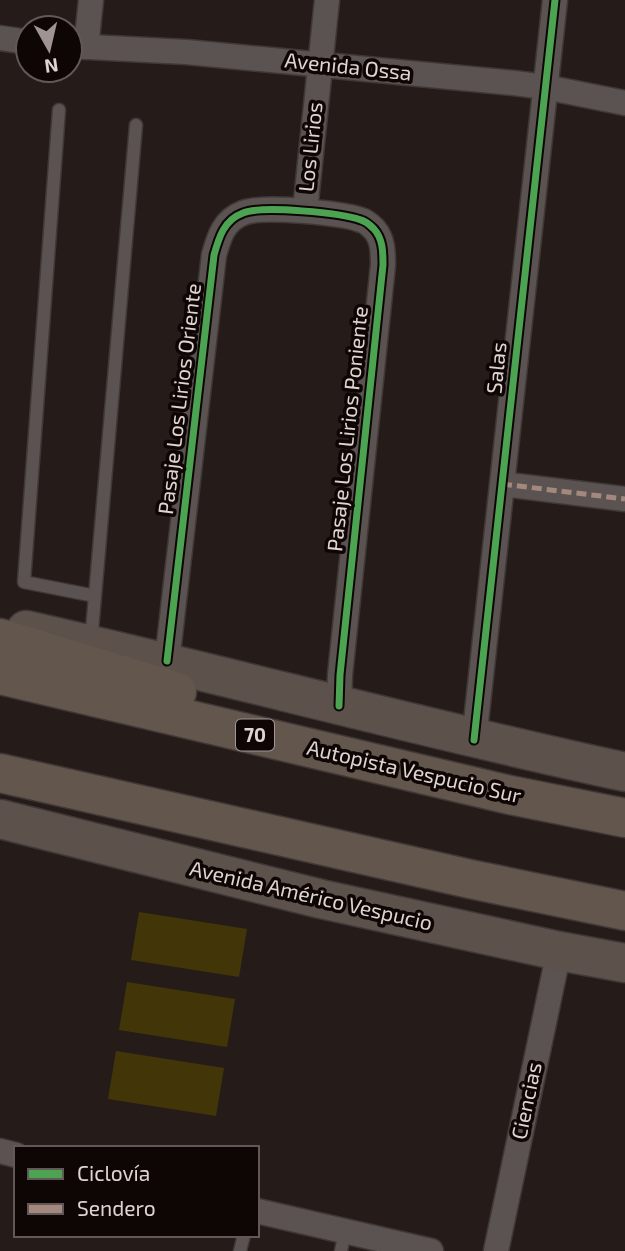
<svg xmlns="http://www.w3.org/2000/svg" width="625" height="1251" viewBox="0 0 625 1251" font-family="'Exo 2',sans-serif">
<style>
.pitch{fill:#423609}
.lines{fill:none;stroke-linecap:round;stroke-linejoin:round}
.lane-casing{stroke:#403837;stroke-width:15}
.street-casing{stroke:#403837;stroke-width:27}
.primary-casing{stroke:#403837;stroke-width:41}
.highway-casing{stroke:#403837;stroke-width:41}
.lane{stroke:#5a5351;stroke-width:12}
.street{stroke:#5a5351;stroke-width:24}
.primary{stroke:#5c524b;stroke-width:38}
.highway{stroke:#63564c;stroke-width:38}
.quiet{stroke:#a5887d;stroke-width:5;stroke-dasharray:10 5;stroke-linecap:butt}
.cycleway-casing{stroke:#0d0605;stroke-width:11}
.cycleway{stroke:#4ca352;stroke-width:7}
.labels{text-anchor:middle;stroke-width:7;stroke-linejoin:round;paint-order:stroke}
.shield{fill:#0d0605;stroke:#a19694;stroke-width:2}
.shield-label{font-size:19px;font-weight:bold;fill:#e0d4d1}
.street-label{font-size:21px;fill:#e0d4d1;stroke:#0d0605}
</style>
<rect width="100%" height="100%" fill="#251c1a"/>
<!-- pitch -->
<path class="pitch" d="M139 912 247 929 239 977 131 960Z
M127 982 235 999 227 1047 119 1030Z
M116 1051 224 1068 216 1116 108 1099Z"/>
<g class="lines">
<!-- lane casing -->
<g class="lane-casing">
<path id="lane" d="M59 110 24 582 95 596 136 125
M91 641 95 596
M240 1251 244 1235
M341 1251 345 1231"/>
</g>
<!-- street casing -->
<g class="street-casing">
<path id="street" d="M0 38 28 42
M70 46 186 52 514 83 545 87 625 103
M86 47 91 0
M305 211 327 0
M502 484 625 499
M167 661 214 255C219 237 224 220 243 213 262 205 342 213 361 220 365 221 371 226 374 229 383 239 383 252 383 265L340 675 339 706
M474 740 555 0
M0 1151 16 1155
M257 1211 431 1251
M496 1251 559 951"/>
</g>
<!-- primary casing -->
<g class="primary-casing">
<path id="primary" d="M26 630C226 675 424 729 625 772
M0 819 321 899 559 951 625 963"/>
</g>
<!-- highway casing -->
<g class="highway-casing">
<path id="highway" d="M0 638 177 692
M0 675 510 795 625 818
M0 773 470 879 625 911"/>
</g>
<!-- lane -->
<use href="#lane" class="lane"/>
<!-- street -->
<use href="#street" class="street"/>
<!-- primary -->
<use href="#primary" class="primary"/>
<!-- highway -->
<use href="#highway" class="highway"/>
<!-- quiet -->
<path class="quiet" d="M502 484 625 499"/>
<!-- cycleway casing -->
<g class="cycleway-casing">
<path id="cycleway" d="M167 661 214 255C219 237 224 220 243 213 262 205 342 213 361 220 365 221 371 226 374 229 383 239 383 252 383 265L340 675 339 706
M474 740 555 0"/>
</g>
<!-- cycleway -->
<use href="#cycleway" class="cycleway"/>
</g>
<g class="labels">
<!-- shield labels -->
<rect class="shield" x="236" y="719.5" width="38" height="31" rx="5"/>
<g class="shield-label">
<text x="255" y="742">70</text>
</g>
<!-- street labels -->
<g class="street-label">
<text transform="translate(348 67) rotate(6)" y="7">Avenida Ossa</text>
<text transform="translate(311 147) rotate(-84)" y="7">Los Lirios</text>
<text transform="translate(497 368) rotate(-84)" y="7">Salas</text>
<text transform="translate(180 399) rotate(-83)" y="7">Pasaje Los Lirios Oriente</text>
<text transform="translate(348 429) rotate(-84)" y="7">Pasaje Los Lirios Poniente</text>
<text transform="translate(414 772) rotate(13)" y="7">Autopista Vespucio Sur</text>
<text transform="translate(311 896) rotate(13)" y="7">Avenida Américo Vespucio</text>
<text transform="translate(527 1101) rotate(-78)" y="7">Ciencias</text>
</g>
</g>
<!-- legend -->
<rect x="14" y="1146" width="245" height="91" fill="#0d0605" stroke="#615857" stroke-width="2"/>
<rect x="28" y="1169" width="35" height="10" fill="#4ca352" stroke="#615857" stroke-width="2"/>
<text x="77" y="1181" font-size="21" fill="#e0d4d1">Ciclovía</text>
<rect x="28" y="1204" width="35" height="10" fill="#a5887d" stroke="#615857" stroke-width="2"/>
<text x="77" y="1216" font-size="21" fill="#e0d4d1">Sendero</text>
<!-- north arrow -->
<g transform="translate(49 49) rotate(172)"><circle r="33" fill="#0d0605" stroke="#615857" stroke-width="2"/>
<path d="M0-5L12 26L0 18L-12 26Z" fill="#9f9491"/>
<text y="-10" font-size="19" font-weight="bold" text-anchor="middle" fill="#e0d4d1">N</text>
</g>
</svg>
